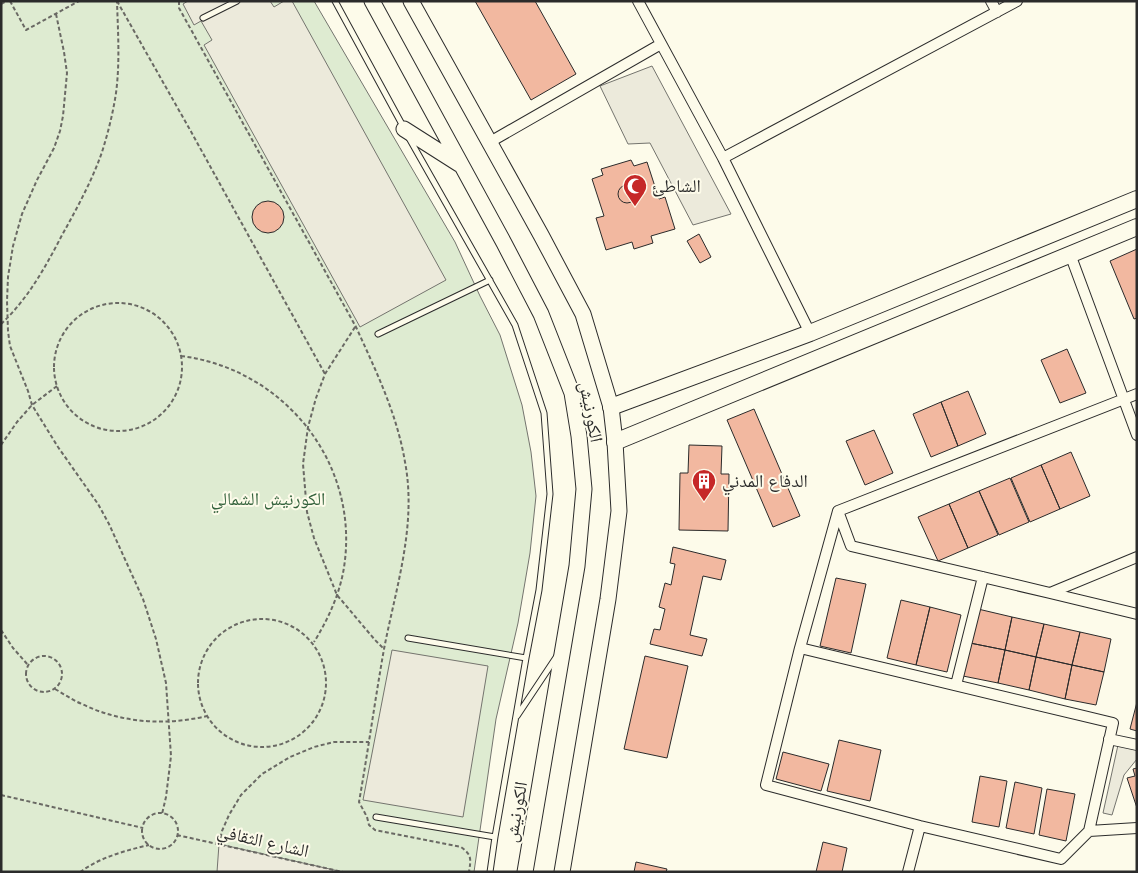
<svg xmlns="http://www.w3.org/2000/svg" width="1138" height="873" viewBox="0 0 1138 873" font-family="'DM Sans','Noto Naskh Arabic',sans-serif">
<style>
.green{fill:#deebd1;stroke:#74746e}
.parking{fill:#eceadb;stroke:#74746e}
.building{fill:#f2b8a0;stroke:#2b2b2b}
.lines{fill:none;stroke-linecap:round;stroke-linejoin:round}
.service-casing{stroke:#2b2b2b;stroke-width:7}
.minor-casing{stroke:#2b2b2b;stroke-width:12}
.secondary-casing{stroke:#2b2b2b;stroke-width:17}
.primary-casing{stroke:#2b2b2b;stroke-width:18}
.path{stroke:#6a6964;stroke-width:2;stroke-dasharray:4 2.5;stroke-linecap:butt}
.service{stroke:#fdfbea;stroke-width:5}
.minor{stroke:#fdfbea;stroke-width:10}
.secondary{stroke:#fdfbea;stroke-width:15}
.primary{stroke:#fdfbea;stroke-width:16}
.labels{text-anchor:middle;stroke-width:4;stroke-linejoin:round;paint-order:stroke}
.poi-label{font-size:18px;fill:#2b2b2b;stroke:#fdfbea;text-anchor:start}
.street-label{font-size:18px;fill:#2b2b2b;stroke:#fdfbea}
.park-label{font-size:18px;fill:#34623c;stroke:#fdfbea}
</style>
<rect width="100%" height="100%" fill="#fdfbea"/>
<!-- green -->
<path class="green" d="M1 1H314L455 242 480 296 500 335 522 405 531 452 536 496 530 553 518 623 496 719 474 872H1Z"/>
<!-- parking -->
<path class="parking" d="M188 1H270L274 7 284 1H292L446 280 360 327 204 45 212 40 201 21 194 25 183 4Z
M652 66 731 214 693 225 650 143 628 144 600 86Z
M392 650 488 666 463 817 363 800Z
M1118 745 1137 749V759L1124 775 1112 815 1103 813Z
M219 844 343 872H217Z"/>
<!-- building -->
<path class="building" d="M475 1H535L576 74 531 100Z
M631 160 634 166 647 162 659 199 665 197 675 229 651 236 653 243 634 249 632 242 606 250 596 218 604 216 592 179 603 175 601 169Z
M618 194a9 9 0 1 1 18 0a9 9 0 1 1-18 0Z
M252 217a16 16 0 1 1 32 0a16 16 0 1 1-32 0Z
M699 234 711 257 700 263 687 241Z
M1137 249V318L1134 319 1110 261Z
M1067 349 1086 393 1060 403 1041 360Z
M968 391 986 434 958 446 941 402Z
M941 402 958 446 931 457 913 414Z
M754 409 800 516 773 527 727 420Z
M874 430 893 473 865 485 846 441Z
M689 445 722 446 721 474H729L728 531 679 530 680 473H688Z
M1071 452 1090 496 1060 509 1041 465Z
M1041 465 1060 509 1030 522 1011 478Z
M1010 478 1029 522 999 535 979 491Z
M979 491 998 535 968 548 949 504Z
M949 504 968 548 938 561 918 517Z
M673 547 726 560 721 580 703 576 690 635 707 639 702 656 650 644 654 629 660 630 665 609 659 607 665 583 671 585 675 564 670 563Z
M836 578 866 584 851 653 820 646Z
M901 600 930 607 916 665 887 658Z
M930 607 961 615 947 672 916 665Z
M978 609 1012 617 1005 650 970 643Z
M1012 617 1044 624 1036 657 1005 650Z
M1044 624 1080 632 1072 665 1036 657Z
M1080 632 1111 639 1104 672 1072 665Z
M970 643 1005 650 998 683 963 676Z
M1005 650 1036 657 1029 690 998 683Z
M645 656 688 666 667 758 624 749Z
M1036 657 1072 665 1065 699 1029 690Z
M1072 665 1104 672 1096 705 1065 699Z
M1137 702V731L1130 729Z
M839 740 881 750 870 801 827 791Z
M783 752 829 764 821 791 776 779Z
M1137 768V808L1127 778 1135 776 1133 769Z
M980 776 1007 781 999 827 972 822Z
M1015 782 1042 788 1034 834 1006 828Z
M1047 789 1075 794 1066 841 1039 835Z
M823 842 847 848 842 872H816Z
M636 862 667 869 666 872H634Z"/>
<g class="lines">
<!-- service casing -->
<g class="service-casing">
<path id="service" d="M335 1 404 128
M203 18 237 1
M409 138 515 325 544 413 550 494 539 590 526 658 495 837 490 872
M378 334 490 280
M408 638 526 658
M517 716 557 656
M376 817 495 837"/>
</g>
<!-- minor casing -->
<g class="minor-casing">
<path id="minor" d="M638 1 723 158
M991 1 997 12
M490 142 661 44
M1070 254 1137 435
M810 333 723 158 1017 1
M1137 394 838 511 851 546 1050 593 1137 557
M1050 593 1137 614
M800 648 1113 723 1089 831 1061 859 920 826 766 785Z
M800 648 838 511
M956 685 983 577
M1109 739 1137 745
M1089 831 1137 828
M908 872 920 826"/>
</g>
<!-- secondary casing -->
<g class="secondary-casing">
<path id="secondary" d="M372 1 504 243 541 314 572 393 579 436 584 489 577 566 525 872
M411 1 541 235 583 314 611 407 615 442 619 511 608 599 562 872
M404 129 459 164"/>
</g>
<!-- primary casing -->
<g class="primary-casing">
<path id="primary" d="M611 407 810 333 1137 199
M615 442 1137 227"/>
</g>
<!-- path -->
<path class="path" d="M10 1 26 30 79 1
M117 1 189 128 325 374
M179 1V8L356 327C376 371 397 414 405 462 417 525 396 587 384 649 375 700 368 751 359 802L367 817 369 825 375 830 461 847C472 855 471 859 469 872
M1 4 7 1
M56 14 64 52 67 73 63 116 60 131 54 148 37 180 22 214 13 246 8 277 7 301 8 331 10 346 28 391 32 405 58 447 98 504 109 524 143 599 156 639 166 683 171 756 166 797 162 814
M54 367a64 64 0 1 1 128 0a64 64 0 1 1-128 0Z
M1 324C27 300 45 268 61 237 76 210 92 181 102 152 108 133 113 113 116 93 120 63 118 32 117 2
M355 327 325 374 316 398 308 427 303 464 307 512 314 538 337 595 375 640 384 649
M181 356C286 369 363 467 343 573 338 598 327 621 314 642
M1 445 17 422 32 405 57 386
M198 683a64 64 0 1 1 128 0a64 64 0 1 1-128 0Z
M1 630 13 648 28 665
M26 674a18 18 0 1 1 36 0a18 18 0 1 1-36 0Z
M55 689C64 694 72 700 82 704 121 723 165 726 207 716
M1 795 143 828
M142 831a18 18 0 1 1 36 0a18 18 0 1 1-36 0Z
M177 835 343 872
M219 844 222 831 229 815 241 795 262 774 290 757 314 747 334 742H369
M80 872C101 857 124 851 149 845"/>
<!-- service -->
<use href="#service" class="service"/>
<!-- minor -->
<use href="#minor" class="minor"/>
<!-- secondary -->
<use href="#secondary" class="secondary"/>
<!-- primary -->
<use href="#primary" class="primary"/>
</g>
<!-- icons -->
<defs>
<g id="mosque-pin" transform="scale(1.25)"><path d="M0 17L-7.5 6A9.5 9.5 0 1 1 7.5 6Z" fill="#c62828" stroke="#fdfbea"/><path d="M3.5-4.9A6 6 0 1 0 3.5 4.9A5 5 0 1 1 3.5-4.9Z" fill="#fff"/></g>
<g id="building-pin" transform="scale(1.25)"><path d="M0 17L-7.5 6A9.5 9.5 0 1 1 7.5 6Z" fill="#c62828" stroke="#fdfbea"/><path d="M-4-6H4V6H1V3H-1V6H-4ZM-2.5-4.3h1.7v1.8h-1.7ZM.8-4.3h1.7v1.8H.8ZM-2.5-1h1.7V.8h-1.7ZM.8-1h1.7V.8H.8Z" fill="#fff"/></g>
</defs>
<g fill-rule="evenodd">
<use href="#mosque-pin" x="635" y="186"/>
<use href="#building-pin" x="704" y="481"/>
</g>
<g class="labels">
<!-- poi labels -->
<g class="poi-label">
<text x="652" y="192">الشاطئ</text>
<text x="722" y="487">الدفاع المدني</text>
</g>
<!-- street labels -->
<g class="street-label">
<text transform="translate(591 412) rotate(79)" y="6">الكورنيش</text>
<text transform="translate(516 812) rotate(-80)" y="6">الكورنيش</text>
<text transform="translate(263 841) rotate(13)" y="6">الشارع الثقافي</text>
</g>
<!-- park labels -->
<g class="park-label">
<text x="268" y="505">الكورنيش الشمالي</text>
</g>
</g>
<!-- border -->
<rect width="1138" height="873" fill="none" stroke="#2b2b2b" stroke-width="5"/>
</svg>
